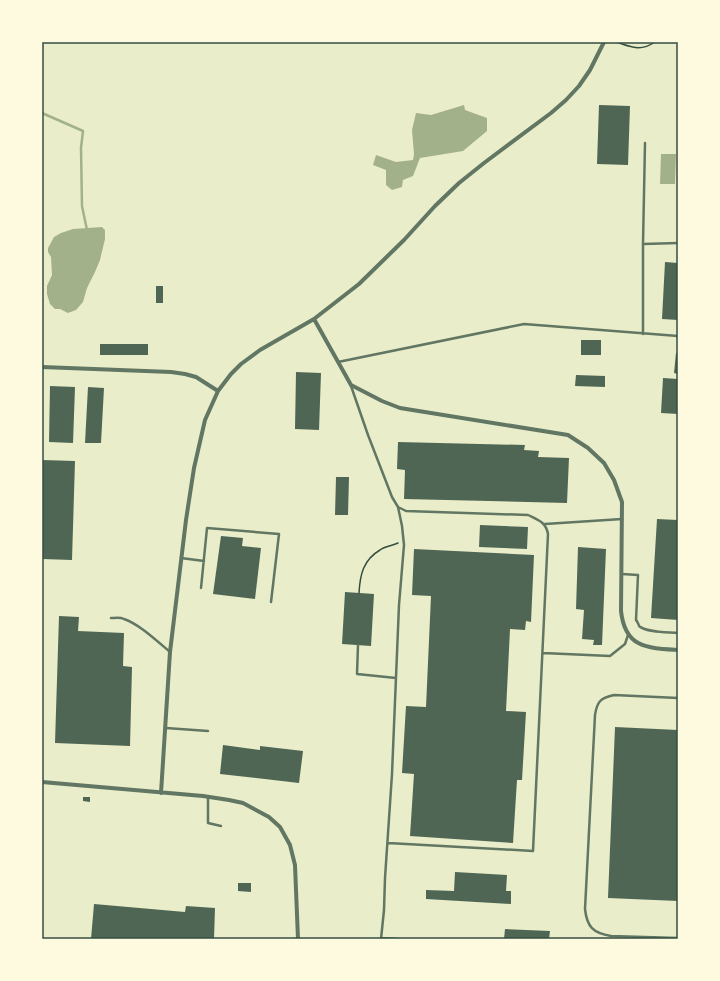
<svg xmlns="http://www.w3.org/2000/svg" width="720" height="981" viewBox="0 0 720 981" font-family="Roboto,sans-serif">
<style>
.water{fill:#a3b18a}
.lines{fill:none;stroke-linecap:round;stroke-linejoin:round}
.stream{stroke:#a3b18a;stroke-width:2.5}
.building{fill:#4f6655}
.path{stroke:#344e41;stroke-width:1.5}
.service{stroke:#617663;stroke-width:2.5}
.minor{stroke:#617663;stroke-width:4}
.neatline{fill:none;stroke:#344e41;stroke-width:1.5}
</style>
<rect width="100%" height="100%" fill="#e9edc9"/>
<!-- water -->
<path class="water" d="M464 105 465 110 487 118V131L463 151 420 158 413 176 403 180 402 187 392 190 386 185V170L373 165 376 155 396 162 413 160 414 154 412 130 416 113 431 115Z
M661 154H676L675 184H660Z
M102 227 105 230V239L100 260 95 272 87 288 83 302 76 310 68 313 60 309H55L50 304 47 294V286L52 275 51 257 48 252V248L54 237 61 233 73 229Z"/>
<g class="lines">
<!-- stream -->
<path class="stream" d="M42 113 83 131 81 148 82 206 87 230"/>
</g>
<!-- building -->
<path class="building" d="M599 105 630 106 628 165 597 164Z
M665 262 678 263V320L662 319Z
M156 286H163V303H156Z
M581 340H601V355H581Z
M100 344H148V355H100Z
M676 353H678V374L674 373Z
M296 372 321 373 319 430 295 429Z
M576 375 605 376V387L575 386Z
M663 378 678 379V414L661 413Z
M50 386 75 387 73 443 49 442Z
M88 387 104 388 101 443H85Z
M398 442 525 445 524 450 539 451 538 457 569 458 567 503 404 499 405 470 397 469Z
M42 460 75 461 72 560 42 559Z
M336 477H349L348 515H335Z
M657 519 678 520V620L651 618Z
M480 525 528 527 527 549 479 547Z
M221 536 243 538 242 546 261 548 255 599 213 594Z
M578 547 606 549 602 645H593L594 640 582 639 584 610 576 609Z
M414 549 534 555 531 622 526 621 525 630 510 629 506 711 526 712 522 780H517L513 843 410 836 414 774 402 773 406 706 426 707 431 596 412 595Z
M345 592 374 594 371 646 342 644Z
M59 616 79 617 78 631 124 633 123 666 132 667 130 746 55 743Z
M615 727 678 730V901L608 898Z
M223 745 260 750V746L303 751 299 783 220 774Z
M83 797H90V802L83 801Z
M455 872 507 875 506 891H511V904L426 899V890L454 891Z
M238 883H251V892L238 891Z
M94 904 185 912 186 906 215 908 214 939H91Z
M505 929 550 931 549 939H504Z"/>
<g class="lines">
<!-- path -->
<path class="path" d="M616 42C632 47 640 52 655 42
M359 593C360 575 363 560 380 550 385 546 392 546 398 543"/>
<!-- service -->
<path class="service" d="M643 244 678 243
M643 334V244L645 143
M338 362 524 324 678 336
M351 386 368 435 392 497 398 507 406 511 528 515C538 520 546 522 548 534L533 851 388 843
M545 524 622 519
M181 558 204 561
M622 574 638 575 636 620C637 621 639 625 639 626 647 633 668 632 678 633
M201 588 207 528 279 534 271 602
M111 618C115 618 120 617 124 619 139 624 157 641 170 652
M358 645 357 674 396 678
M543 653 610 656 625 644 628 635
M678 698 614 695C600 698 597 702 595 715L585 909C587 927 593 933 611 936L678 938
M166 728 208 731
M208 797V823L221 826
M382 938 398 939
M381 939 384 910 385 878 392 774 399 605 404 545 402 526 398 507"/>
<!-- minor -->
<path class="minor" d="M314 319 351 385 382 401 400 408 568 435 588 448 604 463 614 480 622 502 621 611C625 648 647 648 678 650
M42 367 171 372 185 374 196 377 218 391
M42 782 203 796 229 800 243 803 269 817 280 827 290 845 295 865 298 939
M161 793 170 652 186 520 194 468 205 420 218 391 231 374 241 364 260 350 314 319 359 284 404 240 435 206 459 183 484 163 551 113 566 100 579 86 590 70 604 42"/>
</g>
<!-- border -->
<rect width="720" height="981" fill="none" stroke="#fefae0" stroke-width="86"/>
<rect x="43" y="43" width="634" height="895" class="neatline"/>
</svg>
